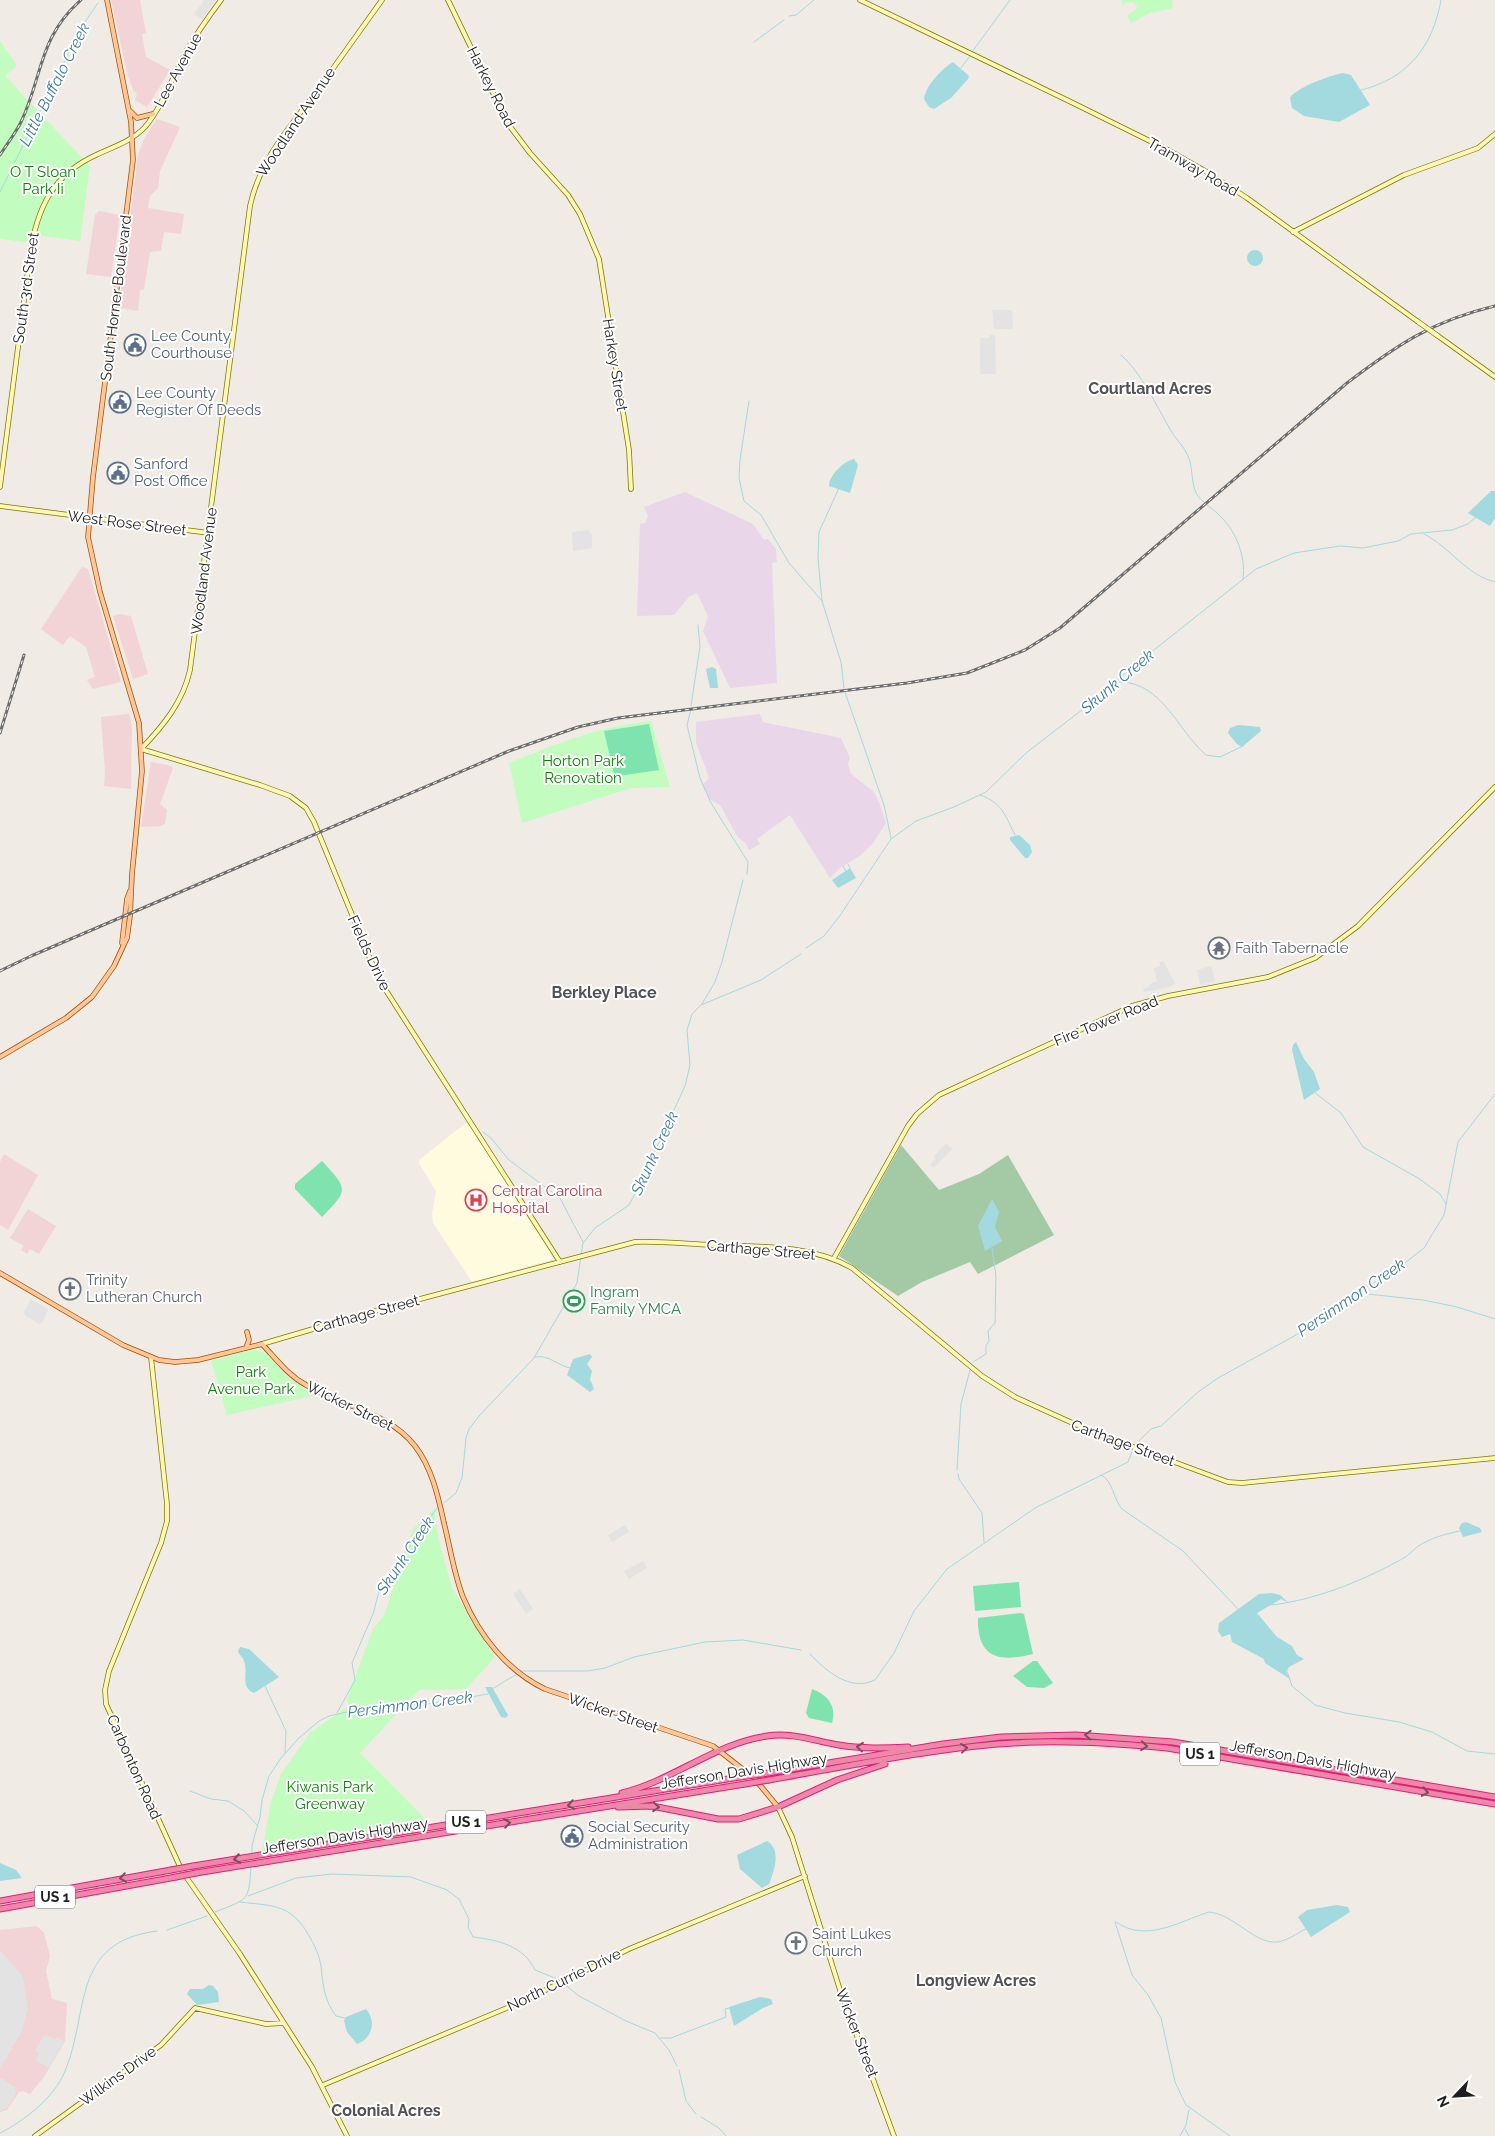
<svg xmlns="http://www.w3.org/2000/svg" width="1495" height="2136" viewBox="0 0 1495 2136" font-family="Raleway,sans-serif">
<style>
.commercial{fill:#f2d3d6}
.industrial{fill:#ead6e9}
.education{fill:#fffbde}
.cemetery{fill:#a4caa5}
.park{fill:#c2fcbf}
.pitch{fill:#7ee3af}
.parking{fill:#e3e3e3}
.water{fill:#a2dae0}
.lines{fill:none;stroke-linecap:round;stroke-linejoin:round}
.stream{stroke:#a2dae0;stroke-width:1}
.secondary-casing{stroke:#7b7800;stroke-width:5.5}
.primary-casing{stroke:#995200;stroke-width:5.5}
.highway-casing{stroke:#e51b7b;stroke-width:7}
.secondary{stroke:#fdf7b5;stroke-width:4}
.primary{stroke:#ffc69a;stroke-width:4}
.highway{stroke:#ec88a8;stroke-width:5}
.rail-casing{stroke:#6d6d6d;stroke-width:3}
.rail{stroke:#fff;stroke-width:1;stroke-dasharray:4;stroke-linecap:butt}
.secondary-bridge-casing{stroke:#7b7800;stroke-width:5.5;stroke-linecap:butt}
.highway-bridge-casing{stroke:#e51b7b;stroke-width:7;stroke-linecap:butt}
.secondary-bridge{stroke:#fdf7b5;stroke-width:4}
.highway-bridge{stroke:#ec88a8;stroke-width:5}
.oneway{stroke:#7b4e5d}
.labels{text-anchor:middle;stroke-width:4;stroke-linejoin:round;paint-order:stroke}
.shield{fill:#fff;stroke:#626262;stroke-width:1}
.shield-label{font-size:14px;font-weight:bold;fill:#1f1f1f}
.street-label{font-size:15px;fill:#1f1f1f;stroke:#fff}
.park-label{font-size:15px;fill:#0c8406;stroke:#fff}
.service-label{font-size:15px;fill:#4e5e75;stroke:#fff;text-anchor:start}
.worship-label{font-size:15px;fill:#5b616d;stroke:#fff;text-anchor:start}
.health-label{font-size:15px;fill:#be3a42;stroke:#fff;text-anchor:start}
.leisure-label{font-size:15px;fill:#27864d;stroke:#fff;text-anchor:start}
.water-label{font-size:16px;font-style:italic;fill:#3d7a9c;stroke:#fff}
.neighbourhood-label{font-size:16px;font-weight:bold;fill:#525252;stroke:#fff}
</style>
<rect width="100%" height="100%" fill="#f0ebe4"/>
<!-- commercial -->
<path class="commercial" d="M111 0H140L146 33 142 34 146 57 170 70 147 107 135 100 137 93 134 92 128 76Z
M157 119 180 127 160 171 158 188 150 196 148 208 184 214 181 234 164 232 161 251 150 252 144 290H140L138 311 119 308 138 155 144 139Z
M99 211 120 215 111 277 86 274 95 215Z
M82 567 88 569 121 682 93 689 87 680 95 677 86 647 70 636 63 645 41 629Z
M120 614 131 616 148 674 133 679 113 616Z
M129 714 132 727 131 789 104 786 105 771 101 717Z
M151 762 168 765 173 768 160 804 167 810 165 824 161 826 141 827Z
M4 1154 38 1175 8 1230 0 1225V1162Z
M28 1209 56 1226 39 1254 30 1249 27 1254 21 1250 24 1246 10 1238Z
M37 1926 44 1933 50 1956 46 1971 52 1999 67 2003 65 2041 44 2077 30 2094 23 2091 19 2092 7 2110 0 2112V1930Z"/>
<!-- industrial -->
<path class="industrial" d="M685 492 753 524 764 540 768 539 776 549 777 562 772 563 777 683 730 688 703 631 708 616 697 593 689 597 674 615 637 616 640 524 645 523 648 516 644 507Z
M760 714 763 722 767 723 841 738 850 758 848 764 851 774 874 792 879 802 886 823 873 843 861 855 840 868 830 878 790 815 757 839 760 844 749 850 746 844 737 836 720 805 709 799 702 785 709 778 696 742V722Z"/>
<!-- education -->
<path class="education" d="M467 1122 543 1238 552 1255 551 1260 472 1282 433 1223 432 1213 436 1191 419 1163V1160Z"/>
<!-- cemetery -->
<path class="cemetery" d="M901 1145 939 1190 979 1174 1008 1155 1054 1235 978 1274 970 1262 922 1282 898 1296 839 1256Z"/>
<!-- park -->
<path class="park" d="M1121 0H1172L1173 8 1150 13 1131 23 1127 15 1136 10 1137 5 1133 2 1125 3 1123 6Z
M0 41 17 66 5 76 90 166 80 241 28 234 27 242 0 239Z
M651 721 670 787 631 788 522 823 509 763C559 743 597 727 651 721Z
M253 1349 265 1352 288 1377 310 1392 312 1396 227 1415 211 1361Z
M434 1509 438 1538 452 1588 495 1657 466 1689 419 1690 360 1753 437 1831 261 1858 271 1802 281 1774 310 1733 349 1706 347 1699 373 1629 384 1616 413 1529Z"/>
<!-- pitch -->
<path class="pitch" d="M649 724 659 770 618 776 614 774 604 731Z
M322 1161C348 1189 349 1190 322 1217L295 1189V1184Z
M1019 1582 1021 1607 975 1611 973 1586Z
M1021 1613 1024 1614 1033 1654C999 1663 977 1658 978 1618Z
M1033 1661H1037L1053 1683 1044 1688 1027 1687 1013 1676Z
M812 1689C828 1695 837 1706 832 1723L809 1718 806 1713Z"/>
<!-- parking -->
<path class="parking" d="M204 0H216L202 19 194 14Z
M992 310H1012L1013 329H994Z
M990 335H995L996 374H980V338H989Z
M588 530 592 535V548L573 551 572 532Z
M1163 961 1175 983 1170 987 1144 992 1143 989 1149 987 1150 984 1157 981 1154 968 1160 966 1159 962Z
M1211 966 1215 981 1200 985 1197 970Z
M946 1143 952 1149 934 1168 930 1165 935 1159 934 1156Z
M31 1299 48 1309 43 1322 39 1324 25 1315 24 1312Z
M625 1525 629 1532 612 1542 608 1535Z
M643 1561 647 1568 629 1579 624 1571Z
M520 1589 533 1609 526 1614 513 1594Z
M0 1950 23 1977 28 2009 21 2033 0 2068Z
M44 2035 56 2039 57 2037 64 2041 49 2068 35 2060 39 2053 35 2051Z
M0 2079H3L16 2088 14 2090 17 2092 7 2108 0 2111Z"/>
<!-- water -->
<path class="water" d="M953 62 969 76 968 79 951 98 934 109 929 107 924 99C926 85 942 69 953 62Z
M1343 73 1351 75 1370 105 1339 122 1304 116 1292 108 1290 98C1295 88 1331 75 1343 73Z
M1247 258a8 8 0 1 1 16 0a8 8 0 1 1-16 0Z
M854 459 858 465 850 493 829 486C829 475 844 461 854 459Z
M1491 491H1495V518L1490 526 1468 513Z
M712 667 716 669 718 688H710L706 669Z
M1238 725 1260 727 1261 731 1242 747 1237 744 1228 733 1230 728Z
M1019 835 1030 845 1032 852 1028 858H1025L1010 840V837Z
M850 868 856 878 838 888 832 880Z
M1296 1042 1304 1059 1314 1072 1320 1089 1304 1100 1292 1050 1293 1045Z
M992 1199 999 1212 995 1227 1002 1241 985 1251 978 1226Z
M590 1354 592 1357 587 1364 592 1371 590 1379 594 1389 590 1392 567 1375 573 1359Z
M1466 1522 1480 1528 1482 1532 1463 1537 1459 1528 1462 1523Z
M1272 1593 1280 1595 1289 1603 1281 1599 1257 1613 1277 1637 1292 1646 1297 1655 1304 1659 1289 1667 1286 1672 1290 1679 1265 1663 1264 1659 1232 1642 1230 1634 1222 1637 1218 1631 1219 1623 1259 1594Z
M240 1647 249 1649 279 1677 254 1693C239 1686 249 1673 244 1661 243 1657 239 1655 238 1651Z
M485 1687H492L508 1715 506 1718 501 1717Z
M767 1841C782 1850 774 1871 769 1884L762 1888 740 1869 737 1855Z
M0 1863 16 1870 22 1878 0 1881Z
M1337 1905 1348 1907 1350 1912 1311 1937 1298 1917 1307 1910Z
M209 1985 213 1986 218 1992 219 2002 197 2005 187 1994 190 1989H203Z
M760 1997 771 1999 773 2004 763 2008 734 2026 729 2007Z
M366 2009C377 2021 372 2039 357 2044L347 2032 344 2021 346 2017Z"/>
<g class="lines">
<!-- stream -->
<path class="stream" d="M789 16 796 15 814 0
M754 42 784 20
M972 52 1010 0
M961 68 970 56
M1361 90C1407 79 1433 47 1441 0
M0 192 82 26 98 3
M1121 355C1142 373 1157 407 1171 431 1176 440 1184 446 1188 456 1193 467 1191 482 1196 493 1201 502 1211 507 1218 514 1236 530 1246 556 1243 579
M749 401 740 460 739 478 744 501 761 515 789 563 822 601
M839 488 819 532 818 558 822 601 841 662 844 688
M1424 534C1450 547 1466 575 1495 582
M1120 682C1162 682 1178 731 1206 755L1220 757 1243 746
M845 692 884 805 891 838
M691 706 700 646 698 625
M691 709 687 725 700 778 711 803 748 862 747 874
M980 795C1002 802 1006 817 1015 835
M848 864 850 868
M843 866 846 871
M806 948 824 936 839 917 891 839 916 821 954 807 986 792 1026 753 1104 693 1130 669 1256 569 1294 553 1340 546 1363 548 1398 541 1411 534 1452 530 1468 524 1476 517
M702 1004 715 982 722 962 743 880
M1314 1092 1341 1113 1363 1147 1418 1178 1440 1194 1446 1204
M483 1132 491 1138 509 1160 560 1198 583 1242
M1358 1293 1423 1300 1457 1307 1495 1319
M535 1357C549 1354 558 1366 570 1368
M973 1362 986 1354V1346L989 1341 988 1331 995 1323 996 1276 992 1248
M1136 1444 1151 1429 1161 1426 1198 1392 1218 1378 1316 1324 1353 1295 1396 1270 1424 1248 1444 1215 1458 1142 1495 1094
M957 1470 961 1404 970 1370
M958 1474 959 1479 982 1513 984 1542
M1101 1475C1113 1480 1113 1499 1122 1509L1183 1551 1239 1610
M444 1503 456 1493 462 1478 466 1438 469 1429 479 1416 534 1358 577 1283 583 1243 595 1228 629 1205 637 1190 685 1086 690 1065 687 1030 692 1014 701 1005 761 980 801 954
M1271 1605C1316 1600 1362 1581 1402 1559 1408 1556 1412 1551 1417 1547 1430 1538 1445 1534 1460 1531
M810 1654C826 1671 850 1692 875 1680L894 1653 914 1611 947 1569 1035 1508 1128 1462 1133 1449
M1287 1671 1292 1686 1315 1705 1345 1713 1399 1722 1432 1732 1467 1751 1495 1754
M265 1686 286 1731 285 1753
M492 1689 522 1671H588L605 1668 634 1657 705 1642 743 1640 801 1650
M337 1713 355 1680 352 1663 373 1614 380 1588 437 1508
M190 1791 211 1799 228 1801 244 1811 257 1825
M252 1855V1845L260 1817 262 1800 269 1776 281 1758 299 1738 319 1721 329 1716 356 1710 443 1702 488 1694
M248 1896 296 1878 332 1874 411 1877 447 1890 459 1899 469 1919 468 1927 473 1937C498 1940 524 1946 535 1970L560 1980
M240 1902C271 1906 290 1903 308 1934 314 1944 319 1954 321 1966 323 1985 324 2000 336 2016L345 2018
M215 1912C248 1899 249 1902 251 1866
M1115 1922 1132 1975 1148 1995 1161 2018 1175 2082 1186 2105 1230 2136
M1116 1922C1146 1943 1178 1922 1209 1912 1234 1914 1254 1944 1277 1942 1287 1941 1297 1933 1306 1929
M167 1930 207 1916
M563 1983 579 1996 626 2021 655 2033 669 2050 677 2066
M661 2038H671L726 2017 725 2009 729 2008
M679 2070 686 2101 696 2114
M701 2117 719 2128 726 2136
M1185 2129 1189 2136
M0 2133C24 2121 55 2097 65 2071 90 2012 70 1942 157 1931
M1180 2136 1186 2125 1189 2110"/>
<!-- secondary casing -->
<g class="secondary-casing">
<path id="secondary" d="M382 0C361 29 340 59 319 88 291 126 260 159 250 206L190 670C183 702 163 726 141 749L260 785 290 796 306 808 314 822 378 978 560 1262
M448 0 508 124 530 153 568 195 580 214 599 259 629 450 631 489
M860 0 1071 102 1166 149 1205 171 1247 198 1417 321
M1293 232 1404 175 1478 148 1495 134
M1438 336 1495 377
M0 487 30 254C37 209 52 175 96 155 113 147 132 141 145 127 162 107 174 74 187 50 197 33 209 16 221 0
M0 506 209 533
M834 1258 908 1126 917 1114 939 1095 1132 1006 1168 996 1268 977 1315 958 1358 926 1495 787
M262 1344 371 1312 635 1242C661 1241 687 1244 713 1245 759 1247 811 1244 852 1268L982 1376 1015 1397 1088 1430 1228 1482 1242 1483 1495 1458
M151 1357 167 1504V1521L161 1543 109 1671 105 1690 106 1704 182 1871 240 1954 312 2067 347 2136
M778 1807 792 1837 840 1990 894 2136
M323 2085 521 2002 629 1949 805 1876
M35 2136 161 2045 195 2008 266 2024 284 2023"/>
</g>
<!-- primary casing -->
<g class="primary-casing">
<path id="primary" d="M129 110 137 118 153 114
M122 943 127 899 130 891
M0 1057 66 1018 92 997 114 966 127 938 130 916 132 874 142 771 139 723 100 592 88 537 93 477 133 160 131 122 107 0
M0 1273 123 1345 159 1360 175 1362 198 1360 262 1344C276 1359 288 1375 306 1385 341 1407 388 1411 415 1446 432 1468 438 1496 444 1523 450 1547 454 1574 463 1597 479 1635 507 1671 545 1689L713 1746 754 1778 778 1807
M246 1348 249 1340 247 1332"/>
</g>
<!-- highway casing -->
<g class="highway-casing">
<path id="highway" d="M762 1774 943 1744 1001 1737 1076 1735 1173 1742 1495 1797
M769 1780C856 1765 950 1744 1039 1742 1082 1741 1124 1744 1167 1748L1495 1804
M622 1793C672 1781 716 1743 767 1736 792 1732 815 1741 839 1745 862 1749 885 1748 908 1747
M618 1807 652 1806 718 1819H739L778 1807 837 1780 885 1764
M193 1866 740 1777
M196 1873 745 1784
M0 1901 171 1870
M0 1909 176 1877"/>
</g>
<!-- secondary -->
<use href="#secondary" class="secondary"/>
<!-- primary -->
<use href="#primary" class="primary"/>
<!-- highway -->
<use href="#highway" class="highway"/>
<!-- rail casing -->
<g class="rail-casing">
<path id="rail" d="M0 155C7 144 15 134 21 122 43 76 38 38 81 0
M0 733 24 655
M0 971 31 956 509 751 578 727 618 718 907 683 967 673 1025 650 1060 628 1347 383C1397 345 1432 321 1495 306"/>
</g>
<!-- rail -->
<use href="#rail" class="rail"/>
<!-- secondary-bridge casing -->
<g class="secondary-bridge-casing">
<path id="secondary-bridge" d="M1417 321 1438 336"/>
</g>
<!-- highway-bridge casing -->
<g class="highway-bridge-casing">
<path id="highway-bridge" d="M740 1777 762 1774
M745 1784 769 1780
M171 1870 193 1866
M176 1877 196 1873"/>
</g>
<!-- secondary-bridge -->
<use href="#secondary-bridge" class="secondary-bridge"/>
<!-- highway-bridge -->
<use href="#highway-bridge" class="highway-bridge"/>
</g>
<!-- one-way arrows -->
<defs><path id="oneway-chevron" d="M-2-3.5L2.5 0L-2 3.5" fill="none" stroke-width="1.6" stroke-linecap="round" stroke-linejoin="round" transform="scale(1.25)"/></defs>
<g class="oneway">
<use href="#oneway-chevron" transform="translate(1088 1735) rotate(-177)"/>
<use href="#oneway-chevron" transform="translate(1144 1746) rotate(6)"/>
<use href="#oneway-chevron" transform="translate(860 1747) rotate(-174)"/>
<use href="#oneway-chevron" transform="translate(964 1748) rotate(-7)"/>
<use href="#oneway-chevron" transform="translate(1425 1792) rotate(10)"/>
<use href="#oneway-chevron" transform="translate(571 1805) rotate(170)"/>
<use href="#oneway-chevron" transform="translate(656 1807) rotate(5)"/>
<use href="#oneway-chevron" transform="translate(507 1823) rotate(-9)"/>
<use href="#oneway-chevron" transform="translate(237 1859) rotate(171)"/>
<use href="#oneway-chevron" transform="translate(123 1878) rotate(171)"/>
</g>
<!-- icons -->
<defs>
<g id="civic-ring" transform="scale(1.125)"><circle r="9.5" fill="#fff" stroke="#5c6f8a" stroke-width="1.5"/><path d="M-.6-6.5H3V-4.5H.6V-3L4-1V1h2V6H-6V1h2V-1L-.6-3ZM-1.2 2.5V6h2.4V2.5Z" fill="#5c6f8a"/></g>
<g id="temple-ring" transform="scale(1.125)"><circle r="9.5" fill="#fff" stroke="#6b7280" stroke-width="1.5"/><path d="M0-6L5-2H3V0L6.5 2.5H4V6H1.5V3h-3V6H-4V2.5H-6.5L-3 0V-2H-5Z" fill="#6b7280"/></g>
<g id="hospital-ring" transform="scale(1.125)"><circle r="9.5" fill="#fff" stroke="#e0444e" stroke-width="1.5"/><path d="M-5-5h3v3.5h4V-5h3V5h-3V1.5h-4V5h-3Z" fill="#e0444e"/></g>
<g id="church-ring" transform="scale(1.125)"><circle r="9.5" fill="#fff" stroke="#6b7280" stroke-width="1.5"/><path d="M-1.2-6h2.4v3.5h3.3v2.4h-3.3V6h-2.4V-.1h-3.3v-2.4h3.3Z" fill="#6b7280"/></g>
<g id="stadium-ring" transform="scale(1.125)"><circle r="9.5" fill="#fff" stroke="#2e9e5b" stroke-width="1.5"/><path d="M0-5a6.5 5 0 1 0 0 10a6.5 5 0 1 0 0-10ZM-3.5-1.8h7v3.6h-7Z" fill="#2e9e5b"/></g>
</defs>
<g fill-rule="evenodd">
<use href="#civic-ring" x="135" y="345"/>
<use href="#civic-ring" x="120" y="402"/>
<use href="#civic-ring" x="118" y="473"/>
<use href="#temple-ring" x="1219" y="948"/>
<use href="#hospital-ring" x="476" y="1200"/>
<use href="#church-ring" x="70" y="1289"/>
<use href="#stadium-ring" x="574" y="1301"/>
<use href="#civic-ring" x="572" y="1836"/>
<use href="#church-ring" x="796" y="1943"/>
</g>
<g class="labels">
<!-- shield labels -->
<g class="shield">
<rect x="1180" y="1742.5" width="40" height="23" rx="4"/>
<rect x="446" y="1810.5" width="40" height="23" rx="4"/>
<rect x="35" y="1885.5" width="40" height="23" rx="4"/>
</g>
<g class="shield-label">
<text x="1200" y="1759">US 1</text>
<text x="466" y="1827">US 1</text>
<text x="55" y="1902">US 1</text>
</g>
<!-- street labels -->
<g class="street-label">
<text transform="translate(178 70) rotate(-61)" y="5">Lee Avenue</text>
<text transform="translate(491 87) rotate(63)" y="5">Harkey Road</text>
<text transform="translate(296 122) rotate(-56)" y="5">Woodland Avenue</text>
<text transform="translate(1193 167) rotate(30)" y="5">Tramway Road</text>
<text transform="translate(26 288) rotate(-82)" y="5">South 3rd Street</text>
<text transform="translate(116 298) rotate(-83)" y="5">South Horner Boulevard</text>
<text transform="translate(615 365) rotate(81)" y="5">Harkey Street</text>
<text transform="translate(127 523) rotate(7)" y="5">West Rose Street</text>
<text transform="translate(204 571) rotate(-83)" y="5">Woodland Avenue</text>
<text transform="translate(369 953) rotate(65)" y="5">Fields Drive</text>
<text transform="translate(1106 1021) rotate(-22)" y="5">Fire Tower Road</text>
<text transform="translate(761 1250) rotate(5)" y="5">Carthage Street</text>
<text transform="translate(366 1314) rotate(-15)" y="5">Carthage Street</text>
<text transform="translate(350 1406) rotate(26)" y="5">Wicker Street</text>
<text transform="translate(1123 1443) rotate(20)" y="5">Carthage Street</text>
<text transform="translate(613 1713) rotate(19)" y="5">Wicker Street</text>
<text transform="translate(1313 1760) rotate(10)" y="5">Jefferson Davis Highway</text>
<text transform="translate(134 1767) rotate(66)" y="5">Carbonton Road</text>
<text transform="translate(744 1771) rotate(-9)" y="5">Jefferson Davis Highway</text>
<text transform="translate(345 1836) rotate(-9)" y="5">Jefferson Davis Highway</text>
<text transform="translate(564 1980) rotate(-26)" y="5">North Currie Drive</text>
<text transform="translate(857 2033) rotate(69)" y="5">Wicker Street</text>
<text transform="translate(118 2076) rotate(-36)" y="5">Wilkins Drive</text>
</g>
<!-- park labels -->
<g class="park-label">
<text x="43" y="177">O T Sloan<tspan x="43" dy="17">Park Ii</tspan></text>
<text x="583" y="766">Horton Park<tspan x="583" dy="17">Renovation</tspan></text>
<text x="251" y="1377">Park<tspan x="251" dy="17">Avenue Park</tspan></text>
<text x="330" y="1792">Kiwanis Park<tspan x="330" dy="17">Greenway</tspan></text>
</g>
<!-- service labels -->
<g class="service-label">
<text x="151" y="341">Lee County<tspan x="151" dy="17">Courthouse</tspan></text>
<text x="136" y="398">Lee County<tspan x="136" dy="17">Register Of Deeds</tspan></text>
<text x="134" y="469">Sanford<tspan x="134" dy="17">Post Office</tspan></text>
<text x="588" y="1832">Social Security<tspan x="588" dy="17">Administration</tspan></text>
</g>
<!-- worship labels -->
<g class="worship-label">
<text x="1235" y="953">Faith Tabernacle</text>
<text x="86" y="1285">Trinity<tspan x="86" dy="17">Lutheran Church</tspan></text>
<text x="812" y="1939">Saint Lukes<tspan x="812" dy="17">Church</tspan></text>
</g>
<!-- health labels -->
<g class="health-label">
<text x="492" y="1196">Central Carolina<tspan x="492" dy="17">Hospital</tspan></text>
</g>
<!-- leisure labels -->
<g class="leisure-label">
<text x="590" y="1297">Ingram<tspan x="590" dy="17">Family YMCA</tspan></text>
</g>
<!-- water labels -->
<g class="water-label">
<text transform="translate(54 84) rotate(-63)" y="6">Little Buffalo Creek</text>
<text transform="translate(1117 681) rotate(-40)" y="6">Skunk Creek</text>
<text transform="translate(654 1153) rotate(-65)" y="6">Skunk Creek</text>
<text transform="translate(1351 1297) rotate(-34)" y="6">Persimmon Creek</text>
<text transform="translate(405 1555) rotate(-56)" y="6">Skunk Creek</text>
<text transform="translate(410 1704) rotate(-7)" y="6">Persimmon Creek</text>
</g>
<!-- neighbourhood labels -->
<g class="neighbourhood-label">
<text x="1150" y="394">Courtland Acres</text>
<text x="604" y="998">Berkley Place</text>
<text x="976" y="1986">Longview Acres</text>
<text x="386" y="2116">Colonial Acres</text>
</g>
</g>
<!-- north arrow -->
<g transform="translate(1455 2096) rotate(245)" stroke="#ffffff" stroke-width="4" paint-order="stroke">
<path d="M0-4L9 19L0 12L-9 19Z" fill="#1f1f1f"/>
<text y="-8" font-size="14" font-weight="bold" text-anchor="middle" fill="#1f1f1f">N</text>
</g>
</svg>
